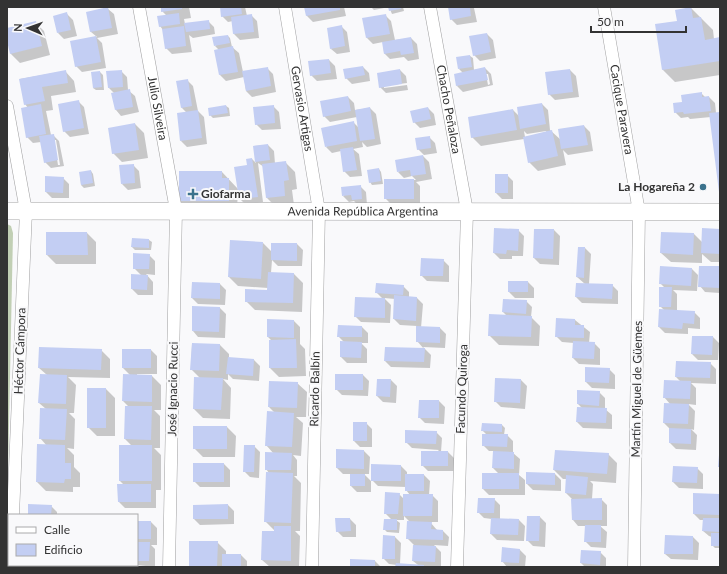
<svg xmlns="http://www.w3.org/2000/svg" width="727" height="574" viewBox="0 0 727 574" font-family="Lato,sans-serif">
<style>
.green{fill:#c1cfb4}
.shadow{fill:#0003;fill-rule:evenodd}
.building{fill:#c3cef3}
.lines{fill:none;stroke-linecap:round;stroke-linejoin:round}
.street-casing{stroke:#a0a0a1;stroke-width:13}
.secondary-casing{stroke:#a0a0a1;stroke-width:18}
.street{stroke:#fff;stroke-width:12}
.secondary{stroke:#fff;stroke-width:17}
.poi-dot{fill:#3b728d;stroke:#f9f9fb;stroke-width:1.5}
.labels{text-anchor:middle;stroke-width:4;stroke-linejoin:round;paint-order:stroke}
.street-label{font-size:12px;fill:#333;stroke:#f9f9fb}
.poi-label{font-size:12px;font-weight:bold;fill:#333;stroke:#f9f9fb;text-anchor:end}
</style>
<rect width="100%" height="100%" fill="#f9f9fb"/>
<!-- green -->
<path class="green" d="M7 224 11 226 13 233 7 521Z"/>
<!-- shadow -->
<path class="shadow" d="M162 7H189L191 18 184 19 185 24 208 21 214 27 215 34 193 38 189 35 192 52 172 54 166 48 163 30 160 26 167 16 162 11Z
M221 7H245L247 16 251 15 257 21 259 38 240 40 234 34 233 21 228 22 222 16Z
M305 7H344L346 16 313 22 307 16Z
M371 7H403L404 11 392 14 389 7 374 10Z
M449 7H477L474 8 477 22 457 25 451 19Z
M691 8 713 30 714 39 720 38V75L675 82 663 70 656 25 678 22Z
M108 9 114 14 118 34 97 38 102 43 106 68 82 72 76 66 71 42 97 37 91 32 88 13Z
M67 14 73 20 77 36 64 39 58 33Z
M385 15 391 21 395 40 411 38 417 44 419 59 408 61 404 57 390 59 384 53 383 42 373 44 367 38 363 19Z
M35 22 44 31 50 55 20 63 11 54 7 29Z
M341 26 347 32 350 52 337 54 331 49Z
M487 34 493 40 496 58 480 61 474 55Z
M228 36 230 38 232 47 239 53 243 72 267 68 273 74 276 92 252 97 246 91 244 77 226 81 220 75 219 50 215 46Z
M470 56 473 58 474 70 485 68 491 74 493 85 463 92 457 86 463 73 459 69ZM486 74H488L490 84 488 85Z
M329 60 335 66 337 79 317 81 311 75Z
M363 67 369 73 370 81 352 84 346 78Z
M400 70 406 76 407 83 384 86V88L407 85 408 90 386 93 380 87Z
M570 70 576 76 579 97 555 100 549 94Z
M65 71 74 81 76 92 51 96 53 110 46 111 51 135H53L59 141 64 166 51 168 45 162 41 142 33 143 27 137 28 108 25 104 20 79ZM54 140H56L60 165H58Z
M121 71 127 77 128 90 135 96 139 112 121 116 116 110 114 93 109 88Z
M100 72 103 75 104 90H96L93 88Z
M187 80 193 86 198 111 204 117 207 144 187 147 181 141 187 113 182 108Z
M701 93 705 97H709L715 103 716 113H720V191L711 117 690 119 688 117 681 118 675 112 683 103Z
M348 97 354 103 355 110 370 108 376 114 381 144 367 147 362 142 363 147 353 149 359 154 362 176 350 177 344 171 341 151 332 153 326 147 354 123 358 127 357 117 330 122 324 116Z
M78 101 84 107 89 134 70 137 64 131Z
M542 104 548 110 550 130 561 140 584 126 590 132 593 151 568 155 563 150 566 165 538 171 529 162 524 139 481 146 472 137 513 110 519 116ZM524 131 527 134 546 131 547 133 525 137Z
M226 106 229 108 230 116 213 118 210 115Z
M273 106 279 112 281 129 262 130 256 124Z
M428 108 434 114 436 125 420 128 414 122Z
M135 124 144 133 148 158 122 162 113 153Z
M429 137 435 143 437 153 424 155 418 149Z
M268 145 274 151 275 164 286 163 295 172 297 189 292 190 294 205 276 207 267 198 264 167 258 163 263 202 246 205 240 199 248 166 252 159 256 163 254 146Z
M423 156 429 162 432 179 416 182 420 186V204H391L385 198V180H416L412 176 404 178 398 172Z
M133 165 139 171 141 188 128 190 122 184Z
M379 169 381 172 383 184 372 185 370 182Z
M91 171 93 174 95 186 84 188 81 185 80 173Z
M222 172 238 189 237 210H189L180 201Z
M507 175 513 181V199H502L496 193Z
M63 178 69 184V198H52L46 192Z
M360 186 366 192 367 205 359 206 354 201 349 202 343 196Z
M518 230 524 236 523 256H512V259H500L494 253Z
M554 230 560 236 559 265 540 264 534 258Z
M720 230V262H711L702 254V263L671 262 661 253 694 234 702 242Z
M47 233H87L96 242V264H56L47 255Z
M133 239 149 240 152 242 151 250H135L132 247Z
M263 243 272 252 297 244 303 250 302 266H278L272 260 271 273 294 274 303 283 302 312 255 310 246 301 268 291V288L238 286 229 277Z
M585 248 591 254 589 284 612 285 618 291V304L582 303 576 297 585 284 577 277Z
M149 255 155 261V275L146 274 153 282V295H138L132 289 141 275 134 268Z
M443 260 449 266V282L427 281 421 275Z
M661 267 692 269 698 275 697 291 673 290 677 294V311L694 312 700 318V329L688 328V334L665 333 659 327 664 310 660 306 665 288 660 283Z
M720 267V293L705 292 700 286Z
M528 282 534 288V298H515L509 292Z
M193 283 220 284 226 290 225 305 198 304 192 298Z
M403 286 409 292V297L417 298 423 304 421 328H440L446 334 445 348 423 347 431 355 430 368 391 367 385 361 424 349 417 341V326L400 325 394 319 395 299 384 298 391 305 390 323 361 322 355 316 383 299 376 292Z
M526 301 532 307 531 317 540 326 539 346 499 345 490 336 507 316 503 312Z
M193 307 220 308 226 314 225 338 198 337 193 331Z
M575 320 590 332 589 343H594L600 349V365L579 364 573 358 574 343 562 342 556 336Z
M294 321 300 327V344L305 349 306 376 279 377 270 368 272 341 268 337Z
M339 326 362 327 368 333V343H361L367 349V363H347L341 357 344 342 338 336Z
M713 337 719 343 718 360H698L692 354Z
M192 344 220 345 229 354V358L254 360 260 366 259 381 233 379 228 374V380L223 379 231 388 230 419 203 418 194 409 200 378 191 369Z
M101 350 110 359V378L68 377 76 385 74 413H69L75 419 74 449 67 448 74 455V467L80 473V487H73V492L46 491 37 482 47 446 40 438 46 409 39 403 47 375 39 368Z
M151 350 157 356V374H137V376H152L161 385V410H154L160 416V448H154L161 455V490H156V508H125L119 502 124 485 120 481 132 446 125 439 129 407 123 401 131 376 123 368Z
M710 363 716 369V384L691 383 696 388V405L688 404 695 411 694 430 691 429 697 435 696 450 676 449 670 443V429L664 423 670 404 664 397 681 382 676 377Z
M609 369 615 375V389L592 388 586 382Z
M363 375 369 381 368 396 342 395 336 389Z
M391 380 397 386 396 403 383 402 377 396Z
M521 380 527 386 525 409 501 407 495 401Z
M270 382 297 383 307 392 306 417H296L303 423 301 456 293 455 297 460V476H294L301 483 300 531H295L300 536 299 567H270L262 560 276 532 265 521 269 473 266 469 274 454 266 445 275 413 269 407Z
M106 389 115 398V436H97L88 427Z
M599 392 605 398V409L612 415V429L583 428 577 422 582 408 578 404Z
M439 401 445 407 444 424 425 423 419 417Z
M366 423 372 429V447H360L354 441Z
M502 425 505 428 504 435H507L513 441V453L520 459 519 475 525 480V495H489L483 489 499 474 493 468 494 451H489L483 445 487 435 482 430Z
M227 427 236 436 235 457H203L194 448Z
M436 432 442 438 441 452H448L454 458V471H428L422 465 439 450 412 448 406 442Z
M254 446 260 452 259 478 250 477 244 471Z
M364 451 370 457 369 474H364L371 481V492H357L351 486V474H343L337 468Z
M608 454 617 463 616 483 590 481 593 484 592 499H601L607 505V526H600L607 532 606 548 591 547 585 541 586 526H578L573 520 572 499 566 493 567 479H563L554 470Z
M224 464 230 470V487H200L194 481Z
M401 466 407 472V475H424L430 481 429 495H432L438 501V522H430L437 530 443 531 449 537 448 546 434 545 441 552V567H396L397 565 389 564 383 558 395 537 401 543 400 564 418 565 413 561 414 545 407 538 410 522 404 516V520H396L400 523 399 533 387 532 384 529 392 520 385 513 399 494 404 499 410 495 406 490V487L378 486 372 480Z
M697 468 703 474V489L679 488 673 482Z
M555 474 561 480V491L533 490 527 484Z
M719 495 720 548H715L712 545V537L709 536 703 531 704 520H700L694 514Z
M494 499 500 505V520H519L525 526 524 541 497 540 491 534 492 519 484 518 478 512Z
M228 505 234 511V524L200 525 194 519Z
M51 506 57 512V515H29Z
M540 517 546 523 545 547 533 546 527 540Z
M350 519 356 525V537H343L337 531Z
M137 522H151L157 528V545H151L155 549V567L136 565Z
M693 537 699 543 698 560 671 559 665 554Z
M217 542 226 551V555H241L247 561V567H190Z
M503 549 520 550 526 556 525 567H507L502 561Z
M581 551 600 552 606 558V567H585L581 563Z
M351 560 375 561 381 567H351Z"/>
<!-- building -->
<path class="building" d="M108 7 112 28 90 32 86 12Z
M161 7H182V9L161 12Z
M220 7H241L242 14 221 17Z
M304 7H340V10L306 16Z
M388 7H401V9L389 11Z
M448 7H470L471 16 450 20Z
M691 7 693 18 701 17 705 40 720 37V61L662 70 655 24 677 21 675 10Z
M67 12 71 30 57 33 53 16Z
M179 13 180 24 159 27 157 16Z
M252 14 254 32 233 34 231 17Z
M386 14 390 34 366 38 362 18Z
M209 20 210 29 186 32 184 23Z
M36 21 42 46 10 54 7 41V28Z
M342 25 345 46 330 49 327 28Z
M184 26 186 46 165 49 162 29Z
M487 33 491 52 473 56 469 36Z
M228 35 230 43 214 46 212 37Z
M96 36 101 62 75 67 70 41Z
M411 37 414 53 401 55 400 51 384 54 382 42Z
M233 46 238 72 219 75 214 50Z
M470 55 472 67 458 69 456 57Z
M329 59 331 73 310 76 308 61Z
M363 66 365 75 345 79 343 69Z
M268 67 271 86 246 91 242 71Z
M485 67 488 80 456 86 454 74Z
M400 69 402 84 379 88 377 73Z
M570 69 573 92 548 95 545 72Z
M66 70 68 83 42 87 45 101 24 105 19 79Z
M122 70 123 87 108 88 106 71Z
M100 71 102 87 93 88 91 72Z
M188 79 192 106 181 108 176 81Z
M130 89 133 107 115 110 111 93Z
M702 92V97L709 96 711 111 684 114 683 112 674 113 673 103 682 102 681 95Z
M348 96 351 111 323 117 320 101Z
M79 100 84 128 63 132 58 104Z
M542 103 546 124 520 129 517 107Z
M41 104 46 134 26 138 21 108Z
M226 105 228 113 209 116 208 108Z
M274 105 275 123 255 125 253 107Z
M370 107 375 139 360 141 355 110Z
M428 107 431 119 413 123 410 111Z
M513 109 517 130 471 138 468 117Z
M198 110 202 138 180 141 177 113Z
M720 112V192H719L709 113Z
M354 121 357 141 325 147 321 128Z
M135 123 139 150 112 154 108 128Z
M584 125 588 145 561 149 558 129Z
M552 130 558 156 528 163 523 137Z
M54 134 58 160 44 163 39 136Z
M430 136 431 148 417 150 415 138Z
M268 144 270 160 255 162 253 146Z
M353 147 357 170 343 172 340 149Z
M423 155 426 174 411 176 410 170 397 172 395 160Z
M252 158 258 197 239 199 234 167 247 165 246 159Z
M286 161 289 180 284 181 285 196 266 198 262 164Z
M134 164 135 183 121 184 119 165Z
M379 168 381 181 369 183 367 170Z
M91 170 93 183 81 185 79 172Z
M179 171H222V178H229V201H179Z
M495 174H508V193H495Z
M45 176 64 177 63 193 45 192Z
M384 179H414V199H384Z
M361 185 362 199 352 200 351 195 342 196 341 187Z
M494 228 519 229 518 251 507 250 506 254 493 253Z
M702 228 720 229V254L701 253Z
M534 229H554L553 259 533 258Z
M46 232H87L88 255H46Z
M661 232 694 233 693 255 660 253Z
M132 238 149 239V248L131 247Z
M230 240 263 242 261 279 228 277Z
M271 243H297V261L271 260Z
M578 247H585L584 278 576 277Z
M133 253 150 254 149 269H133Z
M421 258 444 259 443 276H420Z
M660 266 692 268 691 286 659 284Z
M699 266H720V288L698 287Z
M268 272 294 273 293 303 245 302V289L267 290Z
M131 274 148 275 147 290 131 289Z
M508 281H528V292H508Z
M192 282 220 283V299L191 298Z
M376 283 404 285 403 295 375 293Z
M576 283 613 284 612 299 575 297Z
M659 287H672L671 307H659Z
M394 295 417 297 416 321 393 319Z
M355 297 385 298V318L354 317Z
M503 299 527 300 526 314 502 312Z
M192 306 220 307 219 332 192 331Z
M659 309 695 311 694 324 683 323 682 329 658 327Z
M489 314 532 316 531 337 488 336Z
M556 318 575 319V325H584V338L555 337Z
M267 319 294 320V338L267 337Z
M338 325 362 326V337H337Z
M416 326 440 327V343L416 342Z
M692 336H713L712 355 691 354Z
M296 339 297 368H269V340Z
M340 341 362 342 361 358 340 357Z
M573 341 595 342 594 359 572 358Z
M192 343 220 344 219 371 190 370Z
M39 347 102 349 101 370 38 368Z
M385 347 425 348 424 362 384 361Z
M122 349H151V368H122Z
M228 357 254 359 253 376 226 374Z
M676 361 711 362 710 378 675 377Z
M585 367 610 368 609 383 585 382Z
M40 374 67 375 66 404 38 403Z
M123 374 152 375V402L122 401Z
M335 374H363V390H335Z
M194 377 223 378 221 410 193 409Z
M495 378 521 379 520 403 494 402Z
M377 379H391L390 397 376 396Z
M664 380 691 381 690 399 663 398Z
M269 381 298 382 297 408 268 407Z
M87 388H106V428H87Z
M577 390 600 391 599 406 577 404Z
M419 400H439V418H418Z
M664 403 689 404 688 424 663 423Z
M125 406H152L151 440 124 439Z
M577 407 607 408 606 423 576 422Z
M40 408 67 409 65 440 39 439Z
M267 411 294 413 292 447 265 446Z
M353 422H367V441H353Z
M482 423 502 424V432L481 431Z
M193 426H227V449H193Z
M669 428 691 429V444L669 443Z
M405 430 437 431 436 444 405 443Z
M482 434H508L507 447 482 446Z
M37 444 65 445V463H71V479H65L64 483 36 482Z
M119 445H152V481H119Z
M244 445H255L254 472H243Z
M336 449 364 450V469L336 468Z
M555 450 609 453 607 474 553 470Z
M421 451H448V466H421Z
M493 451 514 452V469L492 468Z
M265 452 292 453 291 470H265Z
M719 455H720V467H718Z
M193 463H224V482H193Z
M371 464 401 465V481H371Z
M673 466 698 467 697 483 672 482Z
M266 472 293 473 291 523 264 522Z
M526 472 555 473V485L526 484Z
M482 473H519V489H482Z
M350 474H365V486H350Z
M405 474H424V491H405Z
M566 475 588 477 586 495 565 493Z
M117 484H151V502H118Z
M385 492 400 493 398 514H384Z
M693 493 720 494 719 515 693 514Z
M403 494H433L432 516H403Z
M478 498H495L494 513H477Z
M602 498V520H572L571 499Z
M28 504 52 505 51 515H28Z
M228 504V519H193V505Z
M527 516H540L539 541H526Z
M335 518H350L351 531 336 532Z
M491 518 519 519 518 535 490 534Z
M703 518H720V532L702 531Z
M384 519H397V530H383Z
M137 521H151V539H137Z
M407 521 432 522 431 529 443 530V540L406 539Z
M585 525H601V542H584Z
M274 526H291V561L261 560 262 531H274Z
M711 533H720V546H711Z
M383 535 395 536V559H382Z
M665 535 693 536V554H664Z
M189 541H218L217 567H189Z
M137 542H150L149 561H137Z
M413 545 436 546 435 562 412 561Z
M502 547 520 549 519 563 501 562Z
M581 550 601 551 600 565 580 563Z
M222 554H241V567H222Z
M350 559 375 560V567H350Z
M396 563 424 565V567H395Z"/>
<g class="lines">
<!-- street casing -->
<g class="street-casing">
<g id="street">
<path id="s1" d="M139 7 176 210 169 567"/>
<path id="s2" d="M285 7 319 211 312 567"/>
<path id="s3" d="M430 7 467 211 457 567"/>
<path id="s4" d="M604 7 639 212 634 567"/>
<path d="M7 106 26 211 13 515"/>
<path d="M7 545 9 546"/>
<path d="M7 562 9 555"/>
<path d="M81 565 88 567"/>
</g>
</g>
<!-- secondary casing -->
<g class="secondary-casing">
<g id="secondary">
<path id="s5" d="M7 211 720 212"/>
</g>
</g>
<!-- street -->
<use href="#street" class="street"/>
<!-- secondary -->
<use href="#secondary" class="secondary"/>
</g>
<!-- markers -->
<g class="poi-dot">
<circle cx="703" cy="187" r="4"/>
<path d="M191 188h4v4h4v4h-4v4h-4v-4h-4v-4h4z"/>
</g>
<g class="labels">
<!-- street labels -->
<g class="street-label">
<text dy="4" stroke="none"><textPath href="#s1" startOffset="103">Julio Silveira</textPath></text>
<text dy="4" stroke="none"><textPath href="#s2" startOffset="103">Gervasio Artigas</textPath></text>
<text dy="4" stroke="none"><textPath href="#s3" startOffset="104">Chacho Peñaloza</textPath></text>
<text dy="4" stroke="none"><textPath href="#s4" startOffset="104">Cacique Paravera</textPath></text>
<text dy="4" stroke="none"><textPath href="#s5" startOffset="356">Avenida República Argentina</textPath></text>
<text transform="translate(20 351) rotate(-88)" y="4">Héctor Cámpora</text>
<text transform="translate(173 389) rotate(-89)" y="4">José Ignacio Rucci</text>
<text transform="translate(315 389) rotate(-89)" y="4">Ricardo Balbín</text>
<text transform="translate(462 389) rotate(-88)" y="4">Facundo Quiroga</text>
<text transform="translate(637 389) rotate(-89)" y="4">Martín Miguel de Güemes</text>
</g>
<!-- poi labels -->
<g class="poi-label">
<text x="695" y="191">La Hogareña 2</text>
<text x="201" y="198" text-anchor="start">Giofarma</text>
</g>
</g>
<!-- border -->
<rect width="727" height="574" fill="none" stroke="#333333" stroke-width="16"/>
<!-- legend -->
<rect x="8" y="514" width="130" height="52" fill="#f9f9fb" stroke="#aaaaab"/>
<rect x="16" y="527" width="20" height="6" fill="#ffffff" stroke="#aaaaab"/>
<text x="44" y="534" font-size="12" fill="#333333">Calle</text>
<rect x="16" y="544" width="20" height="12" fill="#c3cef3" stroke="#aaaaab"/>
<text x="44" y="554" font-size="12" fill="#333333">Edificio</text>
<!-- north arrow -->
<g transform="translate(28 28) rotate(272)" stroke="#f9f9fb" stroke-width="3" paint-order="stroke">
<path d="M0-3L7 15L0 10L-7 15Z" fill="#333333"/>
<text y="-6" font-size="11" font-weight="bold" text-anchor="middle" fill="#333333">N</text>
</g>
<!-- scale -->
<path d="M591 26v6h95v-6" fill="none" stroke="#333333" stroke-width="2"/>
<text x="597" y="26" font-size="12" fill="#333333" stroke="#f9f9fb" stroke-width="3" paint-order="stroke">50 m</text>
</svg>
